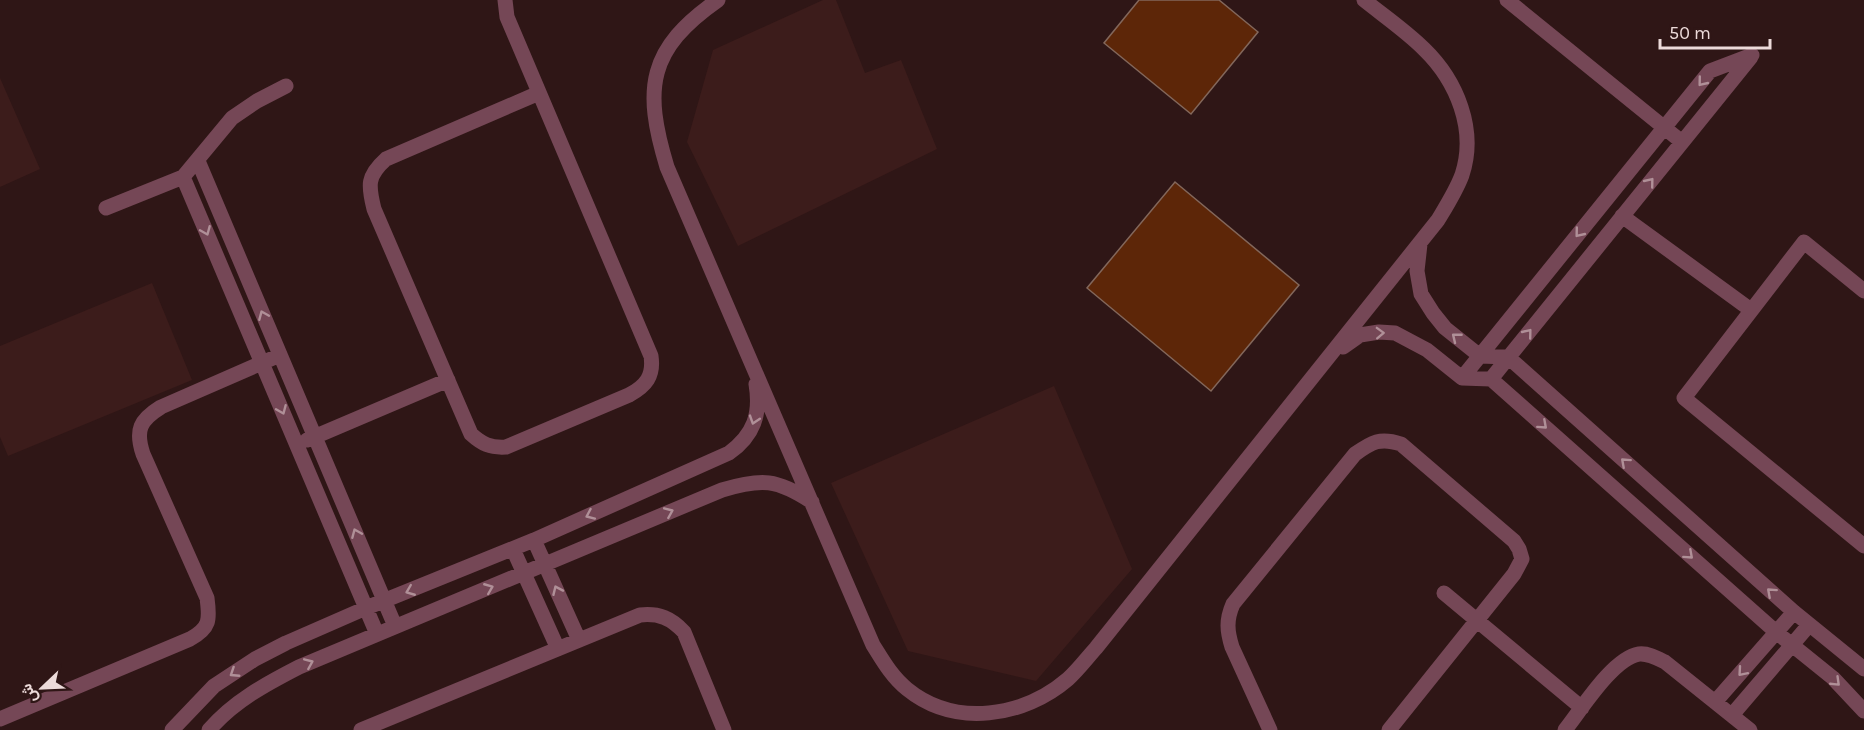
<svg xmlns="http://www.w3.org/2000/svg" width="1864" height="730" viewBox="0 0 1864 730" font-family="Karla,Vazirmatn,sans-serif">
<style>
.built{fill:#3c1c1b}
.building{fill:#5d2608;stroke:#83675b;stroke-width:1.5}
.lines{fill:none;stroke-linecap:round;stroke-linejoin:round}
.minor{stroke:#754756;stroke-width:15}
.oneway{stroke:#b09098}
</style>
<rect width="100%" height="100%" fill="#2f1616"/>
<!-- built -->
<path class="built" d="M823 0H836L865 73 901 60 937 149 738 246 687 142 713 50Z
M0 78 40 169 0 187Z
M152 283 192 380 8 456 0 437V346Z
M1054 386 1132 569 1036 681 908 651 831 483Z"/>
<!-- building -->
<path class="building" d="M1139 0H1219L1258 32 1191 114 1104 43Z
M1175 182 1299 285 1211 391 1087 288Z"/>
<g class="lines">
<!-- minor -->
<path class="minor" d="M505 0 507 17 651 356C654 376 646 386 629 395L506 447C490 448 482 444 471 434L374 209C368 185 367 176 386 159L539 93
M718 0C648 49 643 88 667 167L873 645C883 661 892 677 907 689 955 728 1024 717 1068 679 1078 670 1087 658 1096 648L1438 220C1447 205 1456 191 1462 175 1477 130 1457 81 1424 49 1406 31 1384 16 1364 0
M1507 0 1682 142
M198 161 395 626
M183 177 377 634
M106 208 183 177 232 118 257 101 286 86
M1622 216 1751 310
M1420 244 1417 271 1421 294 1433 313 1445 328 1480 356 1508 357 1794 612 1864 669
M1864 291 1804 242 1684 398 1864 546
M1343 347 1360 335 1379 332 1395 333 1427 350 1462 378 1491 379 1776 632 1833 678 1864 711
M1462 378 1710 71 1752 55
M1491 379 1751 57
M307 440 448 380
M534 540 579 640
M513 549 558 649
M1444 593 1582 708
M1715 702 1794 612
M1732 715 1809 625
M0 719 190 639C210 628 210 620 207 598L143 454C135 430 140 420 161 407L280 355
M172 730 214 686 255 659 286 643 366 608 534 540 729 453C754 435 761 414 756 384
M209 730C234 701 266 684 299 667L722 490C762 478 777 479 812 502
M361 730 640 615C659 613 671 618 684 632L724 730
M1270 730 1232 647C1227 631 1226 620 1233 604L1355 454C1372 442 1380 437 1401 444L1514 541 1519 549 1522 559 1514 574 1389 730
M1565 730C1581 710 1613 658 1639 654 1648 653 1657 658 1665 662L1750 730"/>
</g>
<!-- one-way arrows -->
<defs><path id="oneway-chevron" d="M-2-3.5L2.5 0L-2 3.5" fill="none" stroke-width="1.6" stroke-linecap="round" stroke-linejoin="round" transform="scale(1.5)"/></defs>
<g class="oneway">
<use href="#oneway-chevron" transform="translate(1702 82) rotate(129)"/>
<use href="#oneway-chevron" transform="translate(1650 182) rotate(-51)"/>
<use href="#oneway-chevron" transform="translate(206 231) rotate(67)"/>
<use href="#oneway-chevron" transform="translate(1579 233) rotate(129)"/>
<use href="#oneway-chevron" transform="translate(263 315) rotate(-113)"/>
<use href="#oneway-chevron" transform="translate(1380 333) rotate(-2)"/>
<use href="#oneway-chevron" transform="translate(1528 333) rotate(-51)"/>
<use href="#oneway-chevron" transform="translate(1456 337) rotate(-141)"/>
<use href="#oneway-chevron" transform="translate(282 410) rotate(67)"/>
<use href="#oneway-chevron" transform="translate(754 420) rotate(108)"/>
<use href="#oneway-chevron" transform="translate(1543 425) rotate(42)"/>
<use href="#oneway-chevron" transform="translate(1625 462) rotate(-138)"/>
<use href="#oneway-chevron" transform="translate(669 512) rotate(-23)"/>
<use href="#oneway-chevron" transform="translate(590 515) rotate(156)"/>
<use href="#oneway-chevron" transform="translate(356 533) rotate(-113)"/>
<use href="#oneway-chevron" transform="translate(1689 555) rotate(42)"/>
<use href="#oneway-chevron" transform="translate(489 588) rotate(-22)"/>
<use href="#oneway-chevron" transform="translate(557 590) rotate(-114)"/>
<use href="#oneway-chevron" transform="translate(410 591) rotate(158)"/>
<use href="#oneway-chevron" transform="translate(1771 592) rotate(-138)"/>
<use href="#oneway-chevron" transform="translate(309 663) rotate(-23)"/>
<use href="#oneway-chevron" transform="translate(1742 672) rotate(131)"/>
<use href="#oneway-chevron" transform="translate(234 673) rotate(147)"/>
<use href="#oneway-chevron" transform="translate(1836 682) rotate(44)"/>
</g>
<!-- north arrow -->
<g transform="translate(42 688) rotate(247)" stroke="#2f1616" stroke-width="4.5" paint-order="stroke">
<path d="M0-4.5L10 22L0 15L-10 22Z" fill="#ecdad9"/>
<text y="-9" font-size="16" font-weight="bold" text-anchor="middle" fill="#ecdad9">ش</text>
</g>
<!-- scale -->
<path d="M1660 39v9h110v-9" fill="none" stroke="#ecdad9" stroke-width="3"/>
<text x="1669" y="39" font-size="18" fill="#ecdad9" stroke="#2f1616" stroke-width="4.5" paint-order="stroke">50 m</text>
</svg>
